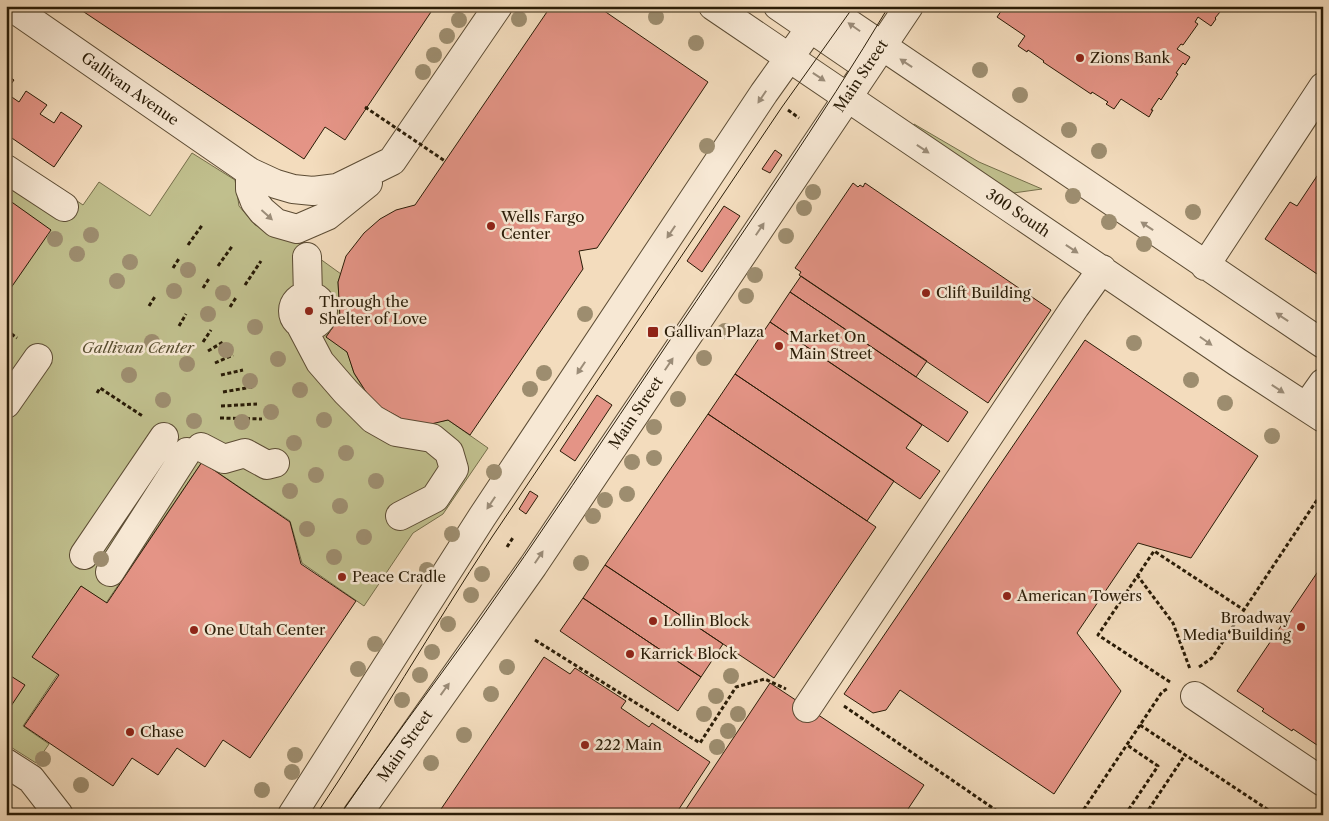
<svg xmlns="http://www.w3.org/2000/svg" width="1329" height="821" viewBox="0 0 1329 821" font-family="'Libre Caslon Text',serif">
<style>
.green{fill:#c0bf8d;stroke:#756e4a}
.building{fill:#e49486;stroke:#2a1c07}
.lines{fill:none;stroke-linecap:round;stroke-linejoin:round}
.minor-casing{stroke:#5c4c34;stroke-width:30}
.path{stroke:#2a1c07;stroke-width:3;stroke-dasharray:4 2.5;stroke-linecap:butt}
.minor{stroke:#f7e8d4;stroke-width:28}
.tram{stroke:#2a1c07;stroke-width:1}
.path-bridge{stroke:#2a1c07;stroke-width:3;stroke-dasharray:4 2.5;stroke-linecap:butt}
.tree{fill:#9d8d6f}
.oneway{fill:#9b8c78}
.poi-dot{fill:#8f2418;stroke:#f7e8d4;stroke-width:2}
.labels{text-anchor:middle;stroke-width:5;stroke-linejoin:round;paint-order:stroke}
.poi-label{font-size:15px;fill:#2a1c07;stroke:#f7e8d4;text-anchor:start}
.street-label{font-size:15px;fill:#2a1c07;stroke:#f7e8d4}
.park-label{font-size:15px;font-style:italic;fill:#574d2f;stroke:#f7e8d4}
</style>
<rect width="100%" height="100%" fill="#f3dcbd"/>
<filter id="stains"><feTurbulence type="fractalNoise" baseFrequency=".004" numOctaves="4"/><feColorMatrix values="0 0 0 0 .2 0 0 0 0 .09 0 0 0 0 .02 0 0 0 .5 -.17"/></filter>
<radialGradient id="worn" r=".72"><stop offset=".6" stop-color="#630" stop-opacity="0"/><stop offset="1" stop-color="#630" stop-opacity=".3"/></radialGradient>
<!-- green -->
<path class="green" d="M914 124 979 162 1042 189 1006 194 911 130Z
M6 153 83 205 99 182 150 216 192 153 235 180 239 206 255 225 298 243 341 274 338 282 340 317 326 337C332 341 340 345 345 350 351 356 351 368 355 375 377 412 404 430 448 420L488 448 443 514 413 533 364 606 302 563 290 521 202 462 106 603 81 586 33 657 58 674 23 726 49 744 36 763 6 744Z"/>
<!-- building -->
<path class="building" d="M75 6H435L345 140 325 127 304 159Z
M551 6H597L708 82 597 248 579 251 583 269 470 435 448 420 431 424 408 422 382 408 368 395 354 373 347 352 326 337 340 317 338 282 346 256 364 233 380 219 396 210 415 205Z
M1007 6H1225L1215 18 1216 19 1211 26 1198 17 1195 22 1198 24 1183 45 1181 44 1177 49 1190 57 1185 65 1183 63 1176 73 1178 74 1161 100 1159 98 1151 110H1153L1149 117 1121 99 1114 109 1106 104 1108 102 1092 92 1091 94 1043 62 1044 61 1028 50 1027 52 1018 46 1025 36 997 17 1002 10 1004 11Z
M6 75 14 80 6 91Z
M26 91 47 105 40 114 54 123 61 112 82 126 54 167 6 134V93L19 102Z
M775 150 782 155 770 173 762 169Z
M1323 167V278L1265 239 1290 202 1297 206Z
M853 183 858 187 860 185 863 187 865 183 1051 310 988 403 799 275 801 272 795 268Z
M6 198 51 230 6 295Z
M724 206 740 216 702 272 687 261Z
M801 276 927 361 916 377 790 292Z
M790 292 968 412 948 442 770 322Z
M770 322 922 425 906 448 940 471 920 499 735 374Z
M1085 340 1258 456 1191 558 1138 543 1077 633 1121 691 1054 794 900 690 886 710 873 713 844 694Z
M735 374 894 481 867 521 708 414Z
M597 395 612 405 575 461 560 451Z
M708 414 876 527 774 678 605 565Z
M202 462 290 522 301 564 356 601 250 758 223 740 205 767 177 748 158 775 132 758 113 786 24 726 59 675 32 657 81 586 107 603Z
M530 491 538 496 526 514 519 509Z
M1323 564V744L1320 747 1293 729 1292 731 1262 711 1264 709 1237 691Z
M605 565 723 644 701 677 583 598Z
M583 598 701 677 678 711 560 631Z
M544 657 570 674 575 668 626 701 621 708 649 727 652 723 710 762 675 815H437Z
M6 673 25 685 9 709 6 708Z
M770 683 924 785 904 815H682Z"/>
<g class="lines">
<!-- minor casing -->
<g class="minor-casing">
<path id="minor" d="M10 6 250 172 276 184 293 189 313 191 337 188 392 161 498 6
M713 6 1237 362 1323 418
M778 6 867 67
M823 6 1323 344
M6 169 64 207
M250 172V189L255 202 262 211 276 223 297 229 327 216 368 183
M307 257 308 296
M1205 266 1323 87
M293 311a15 15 0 1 1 30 0a15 15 0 1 1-30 0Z
M300 324 320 362 346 392 373 419 396 432 432 438 449 452 454 469 435 498 400 516
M6 404 38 358
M1306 407 1323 383
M201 447 224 459 245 453 267 465 275 463
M84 555 164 437
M110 572 187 452
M1195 696 1323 782
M807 708 1075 307 1102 269
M6 763 31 779 59 815
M292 815 482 517 764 93 826 6
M357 815 533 566 909 6"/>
</g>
<!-- path -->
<path class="path" d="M788 110 799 118
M188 245 203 224
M218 266 233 245
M173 268 180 257
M245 285 261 261
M203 288 210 277
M149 306 156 295
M230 307 237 296
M179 326 186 314
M6 330 17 338
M203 342 211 330
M208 351 223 342
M215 363 233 355
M221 375 243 370
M223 392 252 387
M97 393 100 388 144 417
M221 406 257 404
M220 418 262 419
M507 547 514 536
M1137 575 1173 623 1190 669
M535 640 700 743 736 687 765 679 786 689
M1199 667 1212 658 1319 497
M1170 682 1098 635 1154 551 1244 610
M844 706 1003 815
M1140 725 1276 815
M1080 815 1162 692 1167 689
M1125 815 1158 766 1127 745
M1145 815 1185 755"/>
<!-- minor -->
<use href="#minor" class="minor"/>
<!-- tram -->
<path class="tram" d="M316 815C377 724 432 629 492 537L782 107 854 6
M340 815C383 751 430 690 475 627 541 534 604 438 668 343 743 232 820 121 889 6"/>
<!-- path-bridge -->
<path class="path-bridge" d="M365 107 445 161"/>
</g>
<!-- trees -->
<g class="tree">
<circle cx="656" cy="17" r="8"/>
<circle cx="519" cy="19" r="8"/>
<circle cx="459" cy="20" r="8"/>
<circle cx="447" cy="36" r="8"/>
<circle cx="696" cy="43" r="8"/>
<circle cx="434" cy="55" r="8"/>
<circle cx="980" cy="70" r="8"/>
<circle cx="423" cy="72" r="8"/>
<circle cx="1020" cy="95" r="8"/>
<circle cx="1069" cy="130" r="8"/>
<circle cx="707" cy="146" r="8"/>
<circle cx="1099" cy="151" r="8"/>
<circle cx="813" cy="192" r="8"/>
<circle cx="1073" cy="196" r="8"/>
<circle cx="804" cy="208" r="8"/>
<circle cx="1193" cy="212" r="8"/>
<circle cx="1109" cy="222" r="8"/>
<circle cx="91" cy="235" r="8"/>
<circle cx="786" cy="236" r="8"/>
<circle cx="55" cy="239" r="8"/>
<circle cx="1144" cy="244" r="8"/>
<circle cx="77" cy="254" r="8"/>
<circle cx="130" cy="262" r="8"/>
<circle cx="188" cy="270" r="8"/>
<circle cx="755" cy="275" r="8"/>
<circle cx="117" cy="281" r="8"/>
<circle cx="174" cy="291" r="8"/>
<circle cx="223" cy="293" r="8"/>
<circle cx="746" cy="296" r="8"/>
<circle cx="208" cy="314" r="8"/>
<circle cx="585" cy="314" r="8"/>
<circle cx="255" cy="327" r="8"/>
<circle cx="725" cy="331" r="8"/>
<circle cx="152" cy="342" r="8"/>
<circle cx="1134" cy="343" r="8"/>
<circle cx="226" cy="350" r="8"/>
<circle cx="704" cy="358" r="8"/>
<circle cx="278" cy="359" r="8"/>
<circle cx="187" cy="364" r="8"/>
<circle cx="544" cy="373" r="8"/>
<circle cx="129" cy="375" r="8"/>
<circle cx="1191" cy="380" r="8"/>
<circle cx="250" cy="381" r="8"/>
<circle cx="530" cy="389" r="8"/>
<circle cx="300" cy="390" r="8"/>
<circle cx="678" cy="399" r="8"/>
<circle cx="163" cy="400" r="8"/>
<circle cx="1225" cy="403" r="8"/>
<circle cx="271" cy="412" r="8"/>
<circle cx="324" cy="420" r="8"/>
<circle cx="194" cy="421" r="8"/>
<circle cx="242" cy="422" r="8"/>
<circle cx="654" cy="427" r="8"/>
<circle cx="1272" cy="436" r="8"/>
<circle cx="294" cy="443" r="8"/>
<circle cx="346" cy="453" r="8"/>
<circle cx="654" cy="458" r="8"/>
<circle cx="632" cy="462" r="8"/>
<circle cx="494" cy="472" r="8"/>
<circle cx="316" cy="475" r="8"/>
<circle cx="376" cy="481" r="8"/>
<circle cx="290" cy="491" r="8"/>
<circle cx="627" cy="494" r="8"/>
<circle cx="605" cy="500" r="8"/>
<circle cx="340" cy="506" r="8"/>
<circle cx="593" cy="516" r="8"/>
<circle cx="307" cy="529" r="8"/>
<circle cx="452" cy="534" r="8"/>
<circle cx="364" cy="537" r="8"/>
<circle cx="334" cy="557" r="8"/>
<circle cx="101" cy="559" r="8"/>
<circle cx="581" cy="563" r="8"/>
<circle cx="427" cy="570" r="8"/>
<circle cx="482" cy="574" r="8"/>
<circle cx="471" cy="595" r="8"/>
<circle cx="448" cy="624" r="8"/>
<circle cx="375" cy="644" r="8"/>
<circle cx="432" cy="652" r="8"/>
<circle cx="507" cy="667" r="8"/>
<circle cx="358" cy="669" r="8"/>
<circle cx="420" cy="675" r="8"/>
<circle cx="731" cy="676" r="8"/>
<circle cx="491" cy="694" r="8"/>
<circle cx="716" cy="696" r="8"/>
<circle cx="402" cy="700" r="8"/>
<circle cx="704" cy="714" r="8"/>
<circle cx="738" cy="714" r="8"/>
<circle cx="728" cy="731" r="8"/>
<circle cx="464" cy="735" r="8"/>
<circle cx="717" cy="747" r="8"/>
<circle cx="295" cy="755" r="8"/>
<circle cx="43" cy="759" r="8"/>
<circle cx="431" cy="763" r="8"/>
<circle cx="292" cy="772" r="8"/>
<circle cx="81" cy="785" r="8"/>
<circle cx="262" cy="790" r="8"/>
</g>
<!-- one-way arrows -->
<defs><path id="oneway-solid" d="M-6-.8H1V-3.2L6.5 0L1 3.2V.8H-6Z" transform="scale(1.25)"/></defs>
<g class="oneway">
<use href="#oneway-solid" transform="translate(854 27) rotate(-145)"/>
<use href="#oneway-solid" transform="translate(906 63) rotate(-146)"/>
<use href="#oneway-solid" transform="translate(819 77) rotate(34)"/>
<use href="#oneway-solid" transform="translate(762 97) rotate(124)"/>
<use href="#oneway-solid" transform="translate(923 149) rotate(34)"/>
<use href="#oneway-solid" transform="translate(267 215) rotate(42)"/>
<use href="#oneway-solid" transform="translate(1147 226) rotate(-146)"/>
<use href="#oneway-solid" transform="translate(760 229) rotate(-56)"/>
<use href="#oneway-solid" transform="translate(671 232) rotate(124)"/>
<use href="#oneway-solid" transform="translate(1072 249) rotate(34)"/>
<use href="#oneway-solid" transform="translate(1282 317) rotate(-146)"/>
<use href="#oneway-solid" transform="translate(1206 341) rotate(35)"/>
<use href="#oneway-solid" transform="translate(669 364) rotate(-56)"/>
<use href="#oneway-solid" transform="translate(581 368) rotate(124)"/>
<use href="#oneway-solid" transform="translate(1278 389) rotate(33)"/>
<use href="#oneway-solid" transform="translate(491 503) rotate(124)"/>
<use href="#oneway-solid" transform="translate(539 557) rotate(-56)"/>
<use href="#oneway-solid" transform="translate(445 689) rotate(-54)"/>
</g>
<!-- markers -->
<g class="poi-dot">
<circle cx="1080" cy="58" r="5"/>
<circle cx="491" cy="226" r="5"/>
<circle cx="926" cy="293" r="5"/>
<circle cx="309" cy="311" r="5"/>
<rect x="647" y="326" width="12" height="12" rx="2.5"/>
<circle cx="779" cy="346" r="5"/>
<circle cx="342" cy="577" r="5"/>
<circle cx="1007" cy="596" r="5"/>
<circle cx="653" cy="621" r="5"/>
<circle cx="1301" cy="627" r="5"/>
<circle cx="194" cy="630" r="5"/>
<circle cx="630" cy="654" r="5"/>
<circle cx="130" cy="732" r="5"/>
<circle cx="585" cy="745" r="5"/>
</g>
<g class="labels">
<!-- poi labels -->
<g class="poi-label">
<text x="1090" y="63">Zions Bank</text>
<text x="501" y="222">Wells Fargo<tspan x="501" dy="17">Center</tspan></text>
<text x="936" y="298">Clift Building</text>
<text x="319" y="307">Through the<tspan x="319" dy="17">Shelter of Love</tspan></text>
<text x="664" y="337">Gallivan Plaza</text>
<text x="789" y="342">Market On<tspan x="789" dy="17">Main Street</tspan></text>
<text x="352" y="582">Peace Cradle</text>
<text x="1017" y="601">American Towers</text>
<text x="1291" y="623" text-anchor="end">Broadway<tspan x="1291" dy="17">Media Building</tspan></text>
<text x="663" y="626">Lollin Block</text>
<text x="204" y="635">One Utah Center</text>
<text x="640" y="659">Karrick Block</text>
<text x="140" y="737">Chase</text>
<text x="595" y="750">222 Main</text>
</g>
<!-- street labels -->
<g class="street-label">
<text transform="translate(861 76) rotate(-56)" y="5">Main Street</text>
<text transform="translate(130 89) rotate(35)" y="5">Gallivan Avenue</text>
<text transform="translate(1018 213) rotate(34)" y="5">300 South</text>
<text transform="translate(636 413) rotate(-56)" y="5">Main Street</text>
<text transform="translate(405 746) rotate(-55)" y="5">Main Street</text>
</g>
<!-- park labels -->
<g class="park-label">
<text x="138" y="353">Gallivan Center</text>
</g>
</g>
<!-- margin -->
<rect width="1329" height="821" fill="none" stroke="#f3dcbd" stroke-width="25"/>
<rect x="8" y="8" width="1314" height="806" fill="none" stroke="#2a1c07" stroke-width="2.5"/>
<rect x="12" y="12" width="1304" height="796" fill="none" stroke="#2a1c07"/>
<rect width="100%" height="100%" filter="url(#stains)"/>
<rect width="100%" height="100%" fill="url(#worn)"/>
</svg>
